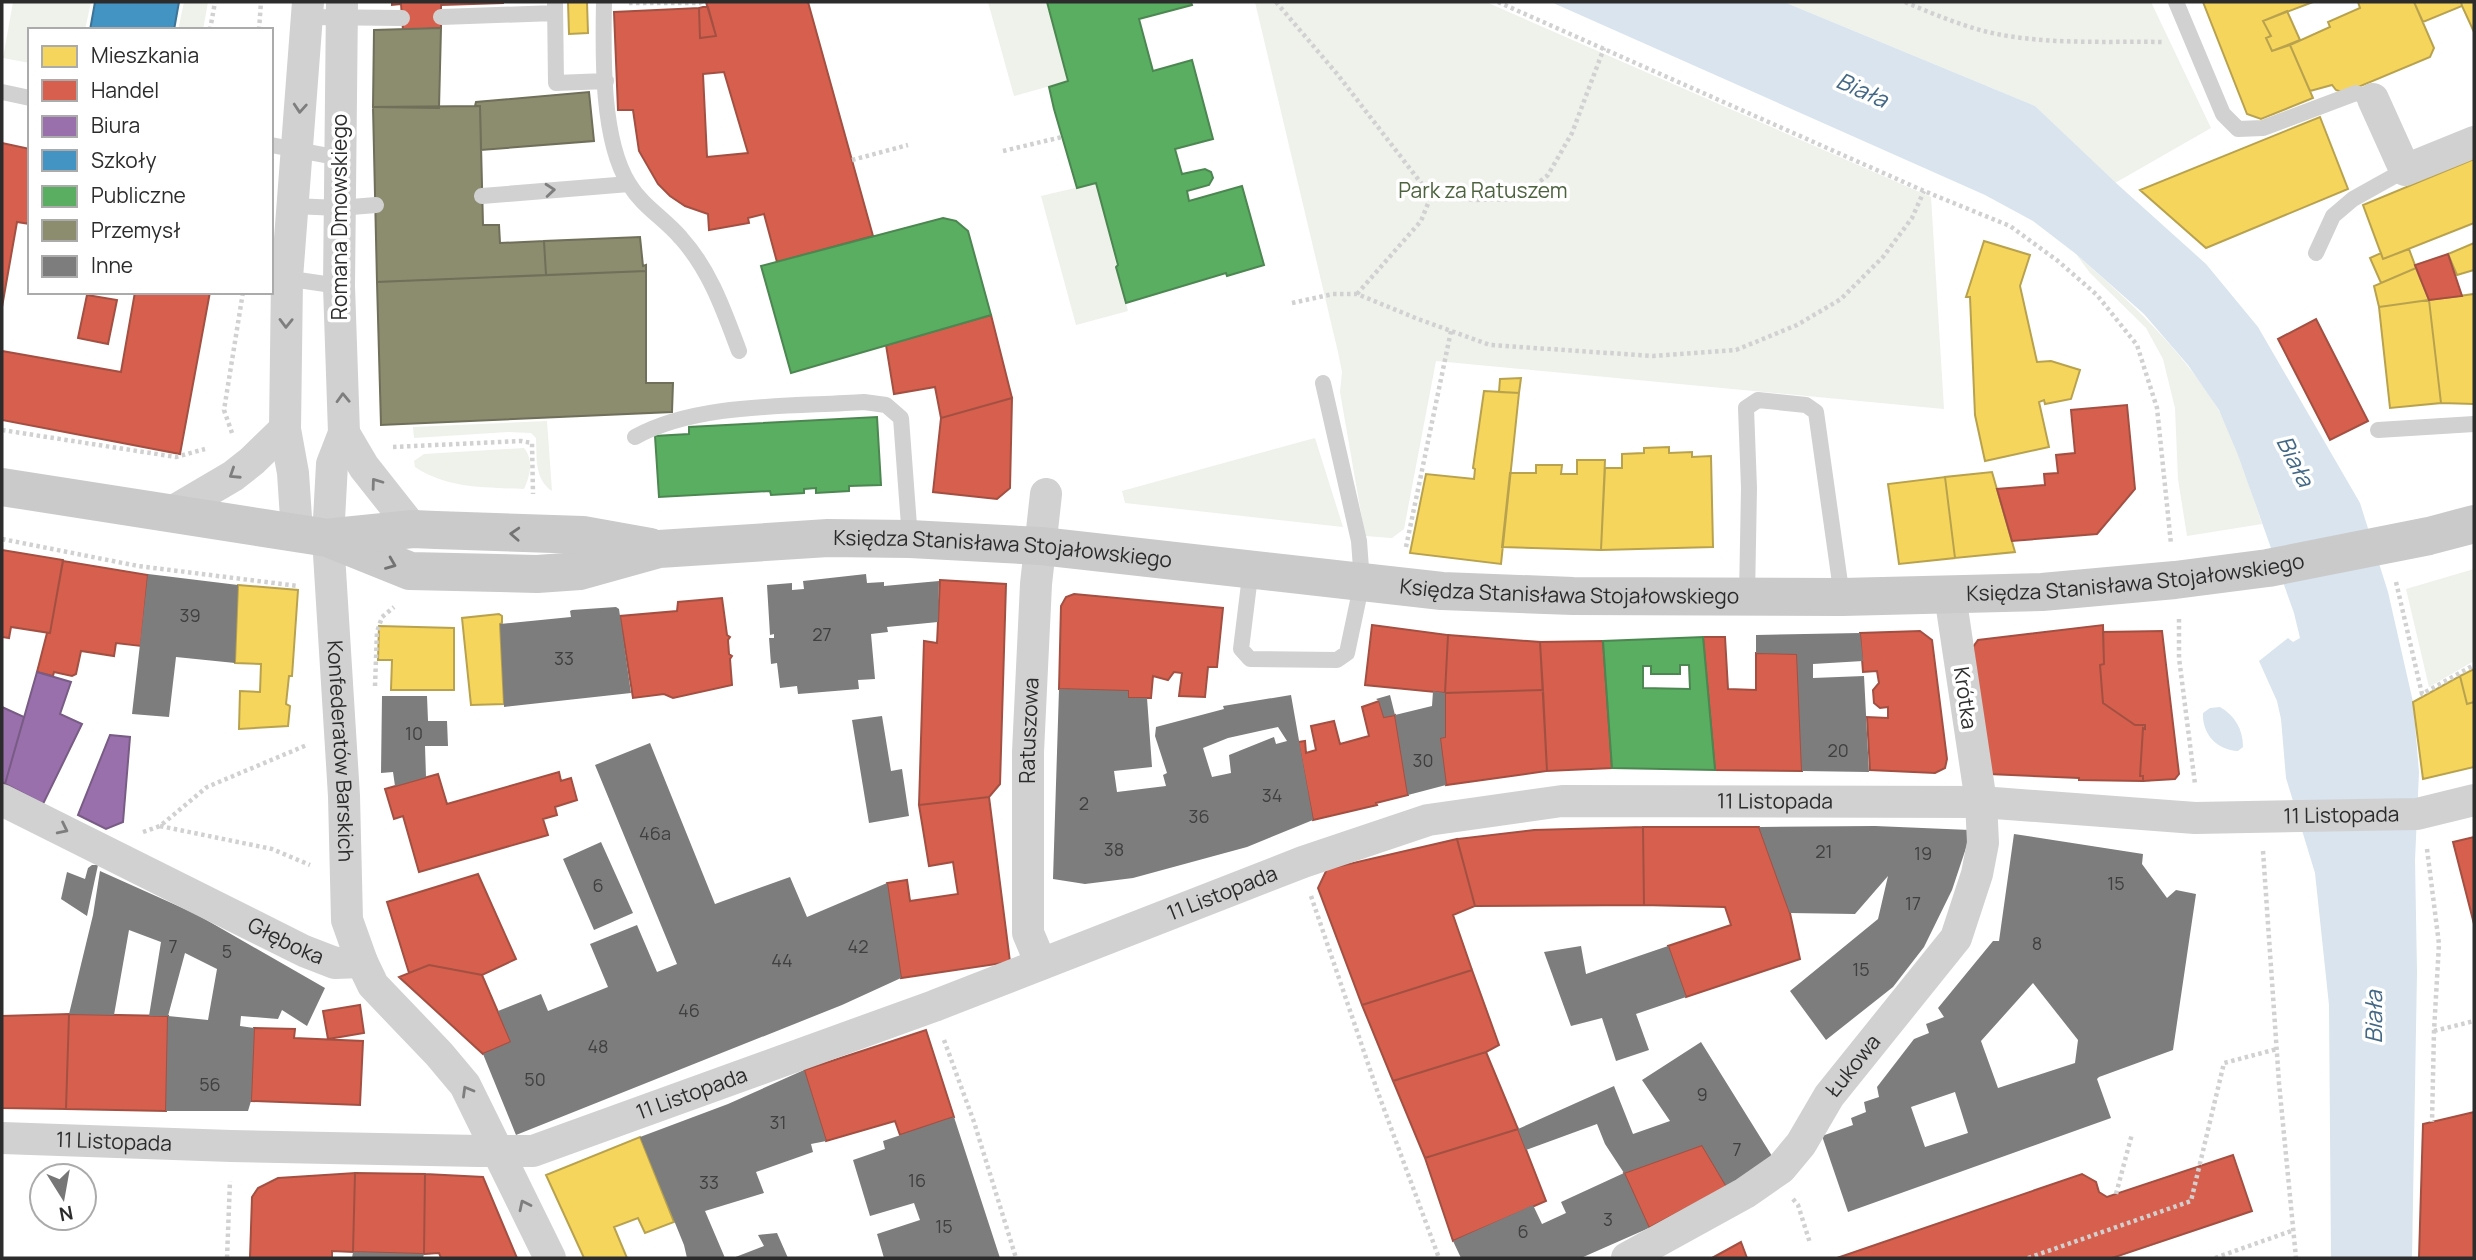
<svg xmlns="http://www.w3.org/2000/svg" width="2476" height="1260" viewBox="0 0 2476 1260" font-family="Manrope,sans-serif">
<style>
.green{fill:#eef2eb}
.water{fill:#d9e4ee}
.homes{fill:#f6d55c;stroke:#b9a24e;stroke-width:2}
.shops{fill:#d6604d;stroke:#a35043;stroke-width:2;fill-rule:evenodd}
.offices{fill:#9970ab;stroke:#785c85;stroke-width:2}
.schools{fill:#4393c3;stroke:#3c7496;stroke-width:2}
.public{fill:#5aae61;stroke:#4c8751;stroke-width:2;fill-rule:evenodd}
.industry{fill:#8c8c6e;stroke:#6f6f5a;stroke-width:2}
.building{fill:#7d7d7d;fill-rule:evenodd}
.lines{fill:none;stroke-linecap:round;stroke-linejoin:round}
.path{stroke:#d1d1d1;stroke-width:4.5;stroke-dasharray:3.5 3.5;stroke-linecap:butt}
.lane{stroke:#d1d1d1;stroke-width:16}
.street{stroke:#d1d1d1;stroke-width:32}
.secondary{stroke:#cacaca;stroke-width:38}
.oneway{stroke:#7e7e7e}
.oneway2{stroke:#737373}
.labels{text-anchor:middle;stroke-width:7;stroke-linejoin:round;paint-order:stroke}
.number-label{font-size:18px;fill:#404040}
.park-label{font-size:21px;fill:#4d633f;stroke:#fff}
.street-label{font-size:21px;fill:#2c2c2c;stroke:#fff}
.water-label{font-size:23px;font-style:italic;fill:#436885;stroke:#fff}
</style>
<rect width="100%" height="100%" fill="#fff"/>
<!-- green -->
<path class="green" d="M13 2H91L85 30H30V63L3 58Z
M184 2H208L203 30H178Z
M988 2H1047L1068 81 1014 96Z
M1255 2H1486L1931 197 1944 409 1436 361 1404 529 1392 538 1365 536 1340 392 1342 372 1338 352Z
M1784 2H2151L2211 128 2115 183 2035 106Z
M1096 183 1128 311 1076 325 1041 196Z
M2076 254C2129 301 2181 348 2218 409 2238 443 2249 487 2262 524L2187 536 2178 479 2175 408 2163 359 2146 328 2090 273Z
M547 421 552 491C534 479 537 457 536 438L531 433 508 432 414 438 413 427Z
M1315 438 1343 527 1125 503 1122 491Z
M524 448C534 460 530 476 524 489 485 487 448 489 415 467L414 461 424 454Z
M2474 569V661L2429 687 2406 589Z"/>
<!-- water -->
<path class="water" d="M1551 2H1784L2035 106 2116 183 2206 264 2258 327 2360 503 2388 592 2413 702 2419 772 2415 860 2417 972 2412 1258H2331L2329 1005 2315 873 2286 778 2281 719 2277 701 2259 661 2288 638 2293 642 2300 638 2294 613 2238 455 2219 410 2188 365 2144 314 2076 254 2033 221 1985 195Z
M2220 707C2235 716 2243 729 2243 747L2238 751C2217 750 2202 734 2203 713L2210 708Z"/>
<!-- homes -->
<path class="homes" d="M568 2H587L588 33 569 34Z
M2203 2H2313L2263 21 2271 36 2266 38 2272 51 2290 45 2313 98 2261 119 2247 114Z
M2358 2H2414L2434 48 2430 57 2344 93 2336 90 2332 85 2310 91 2290 45 2330 27 2328 22 2360 8Z
M2414 2H2461L2462 6 2423 22Z
M2461 2H2474V32L2462 6Z
M2287 11 2300 40 2272 51 2266 38 2271 36 2263 21Z
M2320 117 2348 189 2206 248 2140 190Z
M2474 159V223L2383 259 2363 205Z
M1984 241 2030 255 2020 286 2037 362 2051 361 2080 370 2071 399 2045 404 2044 400 2039 402 2049 447 1985 461 1975 415 1970 297H1966Z
M2474 243V270L2457 275 2448 254Z
M2409 249 2416 268 2381 283 2370 258 2381 253 2383 259Z
M2416 268 2429 300 2379 307 2374 286Z
M2474 294V404L2441 403 2429 300Z
M2429 300 2441 403 2390 408 2379 307Z
M1521 378 1519 393 1499 392 1500 379Z
M1484 391 1519 393 1501 564 1410 553 1426 474 1474 479 1475 469 1473 468Z
M1669 447V453L1692 452V457L1711 456 1713 547 1601 550 1605 468H1622V454L1644 453V448Z
M1577 460H1605L1601 550 1502 547 1510 473H1536V465H1562L1561 474H1577Z
M1992 472 2015 552 1955 558 1945 477Z
M1945 477 1955 558 1899 564 1888 484Z
M238 585 298 590 292 676H289L286 704 290 706 288 726 239 729 240 691 260 692 261 664 235 663Z
M499 614 502 616V623L500 624 504 704 471 705 462 618Z
M379 626 454 628V690H391L392 660H378Z
M2474 669V702L2467 704 2460 676Z
M2460 676 2467 704 2474 702V767L2423 779 2413 702Z
M640 1137 674 1222 645 1233 638 1218 614 1227 627 1258H584L546 1175Z"/>
<!-- shops -->
<path class="shops" d="M392 2H503V3L441 5V28L403 30 401 4 392 5Z
M706 2H808L873 236 777 262 764 214 748 218 749 223 709 230 708 214 685 206 670 196 658 184 639 151 633 110H618L614 12 699 8 700 38 716 36ZM724 72 748 153 707 157 703 74Z
M703 7H708L716 36 700 38 699 8Z
M2 143 30 149V224L17 222 2 307Z
M2448 254 2462 296 2429 300 2415 265Z
M135 292H210L180 454 2 420V351L121 372Z
M87 295 117 300 108 344 78 338Z
M991 315 1012 398 941 418 935 387 894 394 886 345Z
M2316 319 2368 421 2330 440 2278 339Z
M1012 398 1010 488 997 499 933 492 941 418Z
M2127 405 2135 489 2097 534 2012 541 1997 489 2045 485 2044 474 2058 473 2056 455 2075 453 2071 410Z
M2 550 63 560 50 633 11 627 9 638 2 637Z
M63 561 148 575 141 646 116 643 114 656 81 651 76 674 72 676 54 672 53 676 37 672 47 633H50Z
M940 580 1006 584 1000 784 989 797 919 805 924 641 937 643Z
M1074 594 1223 608 1217 667H1208L1205 697 1179 696 1182 673 1174 672 1168 680 1153 676 1151 698H1128V691L1059 689 1061 606 1066 597Z
M722 598 727 635 730 637 728 640 729 654 732 656 730 659 732 685 673 698 664 694 633 698 620 616 677 611 678 602Z
M1372 625 1448 635 1445 693 1365 685Z
M2103 625 2104 664 2100 665 2103 703 2135 725H2145V729L2143 728 2140 776H2143V781L2079 780V778L1989 774 1973 647 1978 640Z
M1920 631 1932 640 1947 759 1945 768 1935 773 1870 770 1867 717 1888 718V707L1880 708 1874 703 1873 690 1879 683 1877 671 1863 672 1860 633Z
M2162 631 2179 774 2175 779 2143 781V776H2140L2143 728 2145 729V725H2135L2103 703 2100 665 2104 664 2103 632Z
M1448 635 1540 642 1543 690 1445 693Z
M1703 637H1725L1728 689 1756 690V653L1797 654 1802 771 1715 770Z
M1603 641 1612 768 1547 771 1540 642Z
M1543 690 1547 771 1446 785 1440 738 1445 737V693Z
M1379 701 1384 717 1395 715 1408 795 1376 803 1377 805 1313 820 1298 742 1305 741 1306 753 1316 750 1311 726 1334 721 1340 744 1369 736 1362 707Z
M559 772 561 781 571 778 577 800 555 807 557 815 543 819 548 835 419 872 403 816 394 819 385 789 438 774 447 804Z
M989 797 1010 962 901 978 887 883 907 880 910 901 958 894 953 862 929 866 919 805Z
M1643 827 1644 905 1475 906 1457 839 1534 830Z
M1643 827H1759L1790 913 1800 959 1686 997 1668 946 1731 925 1725 907 1644 905Z
M2474 837V924L2453 842Z
M1457 839 1475 906 1453 915 1472 970 1362 1005 1318 888 1327 869Z
M478 874 516 959 482 975 429 965 409 973 387 902Z
M429 965 482 975 511 1042 483 1054 399 977Z
M1472 970 1499 1045 1486 1052 1393 1081 1362 1005Z
M360 1005 364 1033 328 1039 323 1011Z
M69 1014 168 1016 166 1111 66 1109Z
M69 1014 66 1109 2 1108V1016Z
M254 1028 295 1029 294 1038 363 1041 360 1105 251 1101Z
M926 1030 954 1117 900 1135 895 1121 826 1141 804 1070Z
M1486 1052 1518 1129 1425 1158 1393 1081Z
M2474 1112V1258H2419L2423 1124Z
M1518 1129 1546 1201 1453 1241 1425 1158Z
M1702 1145 1727 1187 1649 1228 1624 1173Z
M2233 1155 2252 1211 2112 1258H1837L2082 1174 2096 1182 2099 1192 2107 1197Z
M355 1173 425 1174 424 1254 353 1252Z
M355 1173 353 1252 332 1251V1258H250L252 1197 258 1188 278 1178Z
M425 1174 483 1177 517 1258H441L439 1253 424 1254Z
M1741 1242 1747 1258H1712Z"/>
<!-- offices -->
<path class="offices" d="M37 672 71 682 60 714 82 724 43 804 5 784Z
M2 707 24 717 5 784 2 782Z
M110 735 130 737 123 822 106 829 78 815Z"/>
<!-- schools -->
<path class="schools" d="M95 2H179L174 30H90Z"/>
<!-- public -->
<path class="public" d="M1047 2H1191L1192 5 1139 19 1153 71 1192 60 1213 139 1175 149 1182 174 1205 169 1211 172 1213 178 1209 185 1187 191 1189 201 1242 186 1264 265 1227 276 1226 273 1126 303 1116 267 1118 265 1096 183 1077 188 1054 109 1049 87 1068 81Z
M943 218 956 221 968 231 991 315 791 373 761 266Z
M877 417 881 485 849 486V491L816 493V488L804 489V493L771 495 770 491 659 497 655 436 689 434V427Z
M1703 637 1715 770 1612 768 1603 641ZM1680 665H1689L1690 689 1643 688V666H1651V674H1680Z"/>
<!-- industry -->
<path class="industry" d="M441 28 439 108 373 107 374 30Z
M589 92 594 141 481 150 480 106H475L476 102Z
M480 106 483 225H499L500 243 544 241 546 275 377 282 373 107Z
M640 237 643 266 646 265V271L546 275 544 241Z
M646 271V383H673L672 412 381 425 377 282Z"/>
<!-- building -->
<path class="building" d="M148 574 238 585 235 663 176 657 169 717 132 714Z
M866 574 867 583 884 582V586L939 581 938 622 887 627 888 632 871 634 875 679 858 680 859 689 798 694 797 686 780 688 777 663 771 664 769 638H774V634L770 635 767 585 792 583V590L804 589 803 581Z
M616 607 619 609 631 693 504 707 500 624 571 617 570 611 572 610Z
M1860 633 1863 661 1813 664V678L1864 676 1869 772 1802 771 1797 654 1756 653V635Z
M1059 689 1128 691V698H1147L1152 767 1114 771 1117 792 1166 786 1163 775 1167 773 1155 736 1156 727 1224 709 1223 706 1291 695 1313 820 1247 847 1133 878 1085 884 1053 879ZM1278 727 1287 741 1276 744 1274 737 1229 755 1231 773 1212 777 1203 748 1228 738Z
M1433 691 1445 693V737L1440 738 1446 785 1408 795 1395 715 1432 706Z
M1390 695 1395 715 1384 717 1379 701 1376 699Z
M382 696H427L428 721H447L448 746H425L426 777 395 786 393 772 381 773Z
M882 716 891 771 902 769 909 816 869 823 852 720Z
M650 743 715 904 790 877 807 917 887 883 901 978 842 1005 516 1135 483 1054 511 1042 498 1011 541 994 548 1011 608 987 590 944 637 925 657 972 677 964 595 765Z
M1875 826 1970 830 1971 833 1952 890 1924 947 1893 987 1826 1040 1790 991 1878 919 1888 876 1855 914 1790 913 1759 827Z
M2014 834 2143 854 2142 864 2167 898 2176 890 2196 894 2173 1050 2099 1077 2097 1079 2111 1118 1848 1212 1822 1136 1853 1125 1851 1118 1866 1112 1864 1102 1879 1097 1877 1087 1914 1039 1929 1033 1926 1024 1944 1017 1938 1008 1993 941H1999ZM2033 983 2078 1040 2075 1063 1998 1088 1981 1041ZM1955 1092 1968 1133 1925 1147 1911 1107Z
M601 842 633 913 594 930 563 859Z
M92 865H98L87 916 61 899 67 872 85 879 88 868Z
M100 871 196 914 325 988 307 1026 282 1010 278 1019 241 1016 240 1026 254 1028 251 1101 248 1111H166L168 1016 208 1020 217 969 185 953 168 1016H149L161 942 129 930 114 1015 69 1014 93 915Z
M1581 946 1586 974 1668 946 1686 997 1636 1014 1649 1050 1616 1061 1602 1018 1571 1026 1544 952Z
M1701 1042 1772 1156 1727 1187 1702 1145 1624 1173 1605 1144 1597 1124 1526 1150 1518 1129 1614 1086 1633 1134 1670 1121 1642 1080Z
M804 1070 826 1141 811 1144 813 1152 756 1172 764 1193 705 1211 725 1258H687L684 1245 640 1137 728 1104Z
M954 1117 1000 1258H884L877 1234 920 1220 914 1203 870 1216 853 1160 885 1149 883 1141Z
M1624 1173 1649 1228 1581 1258H1461L1453 1241 1533 1205 1542 1224 1566 1213 1561 1202Z
M777 1233 788 1258H733L764 1246 758 1235Z
M353 1252 424 1254 423 1258H352Z"/>
<g class="lines">
<!-- path -->
<path class="path" d="M1276 2 1338 75 1431 196 1474 200 1518 199 1548 175 1572 133 1604 48
M1498 2 1924 191 2010 226 2058 261 2097 295 2137 345 2157 408 2171 544
M1905 2C1933 14 1962 26 1992 33 2048 45 2107 41 2164 42
M629 3H701L703 7
M210 30 215 2
M259 30 261 2
M1003 151 1062 137
M852 160 908 145
M1357 294 1421 221 1431 196
M1292 303 1333 294H1357L1418 319 1490 345 1653 356 1736 350 1797 325 1841 299 1883 257 1912 218 1924 191
M2 430 176 457 205 449
M232 433 224 410 243 292
M393 447 521 441 532 443 533 494
M2 539 138 566 298 586
M1406 547 1451 331
M2396 582 2422 694 2474 665
M2179 619V658L2195 784
M375 686 377 632 382 617 394 607
M160 826 272 849 310 865
M143 832 160 826 207 787 307 745
M2427 849 2439 944 2434 1031 2432 1122
M2263 851 2279 1083 2296 1258
M1311 896 1377 1090 1439 1258
M2434 1031 2474 1021
M944 1040 974 1122 1016 1258
M2116 1194 2132 1134
M1793 1199 1798 1205 1810 1243
M227 1258 230 1181
M2028 1258 2191 1201 2224 1063 2277 1049
M2215 1258 2294 1230"/>
<!-- lane -->
<path class="lane" d="M555 2 556 83 606 81
M604 2C603 53 601 140 629 184 642 206 665 219 681 238 710 270 724 311 739 351
M2176 2 2223 114 2238 129 2263 128 2356 93 2373 99
M307 17 402 18
M441 17 555 13
M2 92 30 98
M271 145 340 158
M482 196 629 184
M293 206 339 208 376 205
M2316 253 2333 216 2353 199 2405 170
M271 276 339 286
M2378 430 2474 424
M635 437C698 402 793 407 864 402L886 405 901 418 910 539
M1251 568 1241 649 1250 659 1337 660 1347 653 1362 582 1359 541 1323 383
M1747 597 1749 488 1746 408 1758 400 1806 405 1816 412 1842 597"/>
<!-- street -->
<g class="street">
<path id="s1" d="M342 2 339 286 344 433 332 464 328 538 344 796 347 920 362 962 373 985 439 1054 465 1085 550 1258"/>
<path d="M2373 99 2405 170 2474 142"/>
<path d="M344 433 364 467 413 529"/>
<path d="M170 513 233 476 252 461 285 429"/>
<path d="M297 533 293 473 285 429 287 278 308 2"/>
<path id="s2" d="M2 800 304 951 335 963 362 962"/>
<path id="s3" d="M1041 964 1028 933V752L1036 584 1046 494"/>
<path id="s4" d="M2 1138 231 1146 479 1151H533L934 1006 1303 862 1428 820 1562 801 1981 802 2195 818 2417 814 2474 800"/>
<path id="s5" d="M1627 1258 1745 1193 1781 1168 1801 1144 1829 1096 1956 938 1977 874 1983 843 1981 802 1950 595"/>
</g>
<!-- secondary -->
<g class="secondary">
<path id="s6" d="M2 487 328 538 410 571 537 574 580 571 659 549 828 538 910 539 1041 546 1442 591 1573 596 1842 597 2042 592 2175 580 2268 568 2429 536 2474 524"/>
<path d="M334 537 413 529 436 530 583 535 650 547"/>
</g>
</g>
<!-- one-way arrows -->
<defs><path id="oneway-chevron" d="M-2-3.5L2.5 0L-2 3.5" fill="none" stroke-width="1.6" stroke-linecap="round" stroke-linejoin="round" transform="scale(1.75)"/></defs>
<g class="oneway">
<use href="#oneway-chevron" transform="translate(300 108) rotate(94)"/>
<use href="#oneway-chevron" transform="translate(550 190) rotate(-5)"/>
<use href="#oneway-chevron" transform="translate(286 323) rotate(91)"/>
<use href="#oneway-chevron" transform="translate(343 398) rotate(-92)"/>
<use href="#oneway-chevron" transform="translate(234 474) rotate(147)"/>
<use href="#oneway-chevron" transform="translate(376 483) rotate(-126)"/>
<use href="#oneway-chevron" transform="translate(63 829) rotate(26)"/>
<use href="#oneway-chevron" transform="translate(467 1091) rotate(-120)"/>
<use href="#oneway-chevron" transform="translate(524 1205) rotate(-116)"/>
</g>
<g class="oneway2">
<use href="#oneway-chevron" transform="translate(515 534) rotate(-177)"/>
<use href="#oneway-chevron" transform="translate(391 564) rotate(22)"/>
</g>
<g class="labels">
<!-- number labels -->
<g class="number-label">
<text x="190" y="622">39</text>
<text x="822" y="641">27</text>
<text x="564" y="665">33</text>
<text x="414" y="740">10</text>
<text x="1838" y="757">20</text>
<text x="1423" y="767">30</text>
<text x="1272" y="802">34</text>
<text x="1084" y="810">2</text>
<text x="1199" y="823">36</text>
<text x="655" y="840">46a</text>
<text x="1114" y="856">38</text>
<text x="1824" y="858">21</text>
<text x="1923" y="860">19</text>
<text x="2116" y="890">15</text>
<text x="598" y="892">6</text>
<text x="1913" y="910">17</text>
<text x="2037" y="950">8</text>
<text x="173" y="953">7</text>
<text x="858" y="953">42</text>
<text x="227" y="958">5</text>
<text x="782" y="967">44</text>
<text x="1861" y="976">15</text>
<text x="689" y="1017">46</text>
<text x="598" y="1053">48</text>
<text x="535" y="1086">50</text>
<text x="210" y="1091">56</text>
<text x="1702" y="1101">9</text>
<text x="778" y="1129">31</text>
<text x="1737" y="1156">7</text>
<text x="917" y="1187">16</text>
<text x="709" y="1189">33</text>
<text x="1608" y="1226">3</text>
<text x="944" y="1233">15</text>
<text x="1523" y="1238">6</text>
</g>
<!-- park labels -->
<g class="park-label">
<text x="1483" y="198">Park za Ratuszem</text>
</g>
<!-- street labels -->
<g class="street-label">
<text transform="translate(340 217) rotate(-90)" y="7">Romana Dmowskiego</text>
<text dy="7" stroke="none"><textPath href="#s6" startOffset="1015">Księdza Stanisława Stojałowskiego</textPath></text>
<text dy="7" stroke="none"><textPath href="#s6" startOffset="2151">Księdza Stanisława Stojałowskiego</textPath></text>
<text dy="7" stroke="none"><textPath href="#s6" startOffset="1584">Księdza Stanisława Stojałowskiego</textPath></text>
<text transform="translate(1965 698) rotate(82)" y="7">Krótka</text>
<text dy="7" stroke="none"><textPath href="#s3" startOffset="236">Ratuszowa</textPath></text>
<text dy="7" stroke="none"><textPath href="#s1" startOffset="752">Konfederatów Barskich</textPath></text>
<text dy="7" stroke="none"><textPath href="#s4" startOffset="1834">11 Listopada</textPath></text>
<text dy="7" stroke="none"><textPath href="#s4" startOffset="2401">11 Listopada</textPath></text>
<text dy="7" stroke="none"><textPath href="#s4" startOffset="1267">11 Listopada</textPath></text>
<text dy="7" stroke="none"><textPath href="#s2" startOffset="317">Głęboka</textPath></text>
<text dy="7" stroke="none"><textPath href="#s5" startOffset="304">Łukowa</textPath></text>
<text dy="7" stroke="none"><textPath href="#s4" startOffset="700">11 Listopada</textPath></text>
<text dy="7" stroke="none"><textPath href="#s4" startOffset="112">11 Listopada</textPath></text>
</g>
<!-- water labels -->
<g class="water-label">
<text transform="translate(1862 90) rotate(24)" y="8">Biała</text>
<text transform="translate(2295 461) rotate(63)" y="8">Biała</text>
<text transform="translate(2374 1017) rotate(-90)" y="8">Biała</text>
</g>
</g>
<!-- border -->
<rect width="2476" height="1260" fill="none" stroke="#2c2c2c" stroke-width="7"/>
<!-- legend -->
<rect x="28" y="28" width="245" height="266" fill="#ffffff" stroke="#ababab" stroke-width="2"/>
<rect x="42" y="46" width="35" height="21" fill="#f6d55c" stroke="#ababab" stroke-width="2"/>
<text x="91" y="63" font-size="21" fill="#2c2c2c">Mieszkania</text>
<rect x="42" y="80" width="35" height="21" fill="#d6604d" stroke="#ababab" stroke-width="2"/>
<text x="91" y="98" font-size="21" fill="#2c2c2c">Handel</text>
<rect x="42" y="116" width="35" height="21" fill="#9970ab" stroke="#ababab" stroke-width="2"/>
<text x="91" y="133" font-size="21" fill="#2c2c2c">Biura</text>
<rect x="42" y="150" width="35" height="21" fill="#4393c3" stroke="#ababab" stroke-width="2"/>
<text x="91" y="168" font-size="21" fill="#2c2c2c">Szkoły</text>
<rect x="42" y="186" width="35" height="21" fill="#5aae61" stroke="#ababab" stroke-width="2"/>
<text x="91" y="203" font-size="21" fill="#2c2c2c">Publiczne</text>
<rect x="42" y="220" width="35" height="21" fill="#8c8c6e" stroke="#ababab" stroke-width="2"/>
<text x="91" y="238" font-size="21" fill="#2c2c2c">Przemysł</text>
<rect x="42" y="256" width="35" height="21" fill="#7d7d7d" stroke="#ababab" stroke-width="2"/>
<text x="91" y="273" font-size="21" fill="#2c2c2c">Inne</text>
<!-- north arrow -->
<g transform="translate(63 1197) rotate(169)"><circle r="33" fill="#ffffff" stroke="#ababab" stroke-width="2"/>
<path d="M0-5L12 26L0 18L-12 26Z" fill="#767676"/>
<text y="-10" font-size="19" font-weight="bold" text-anchor="middle" fill="#2c2c2c">N</text>
</g>
</svg>
